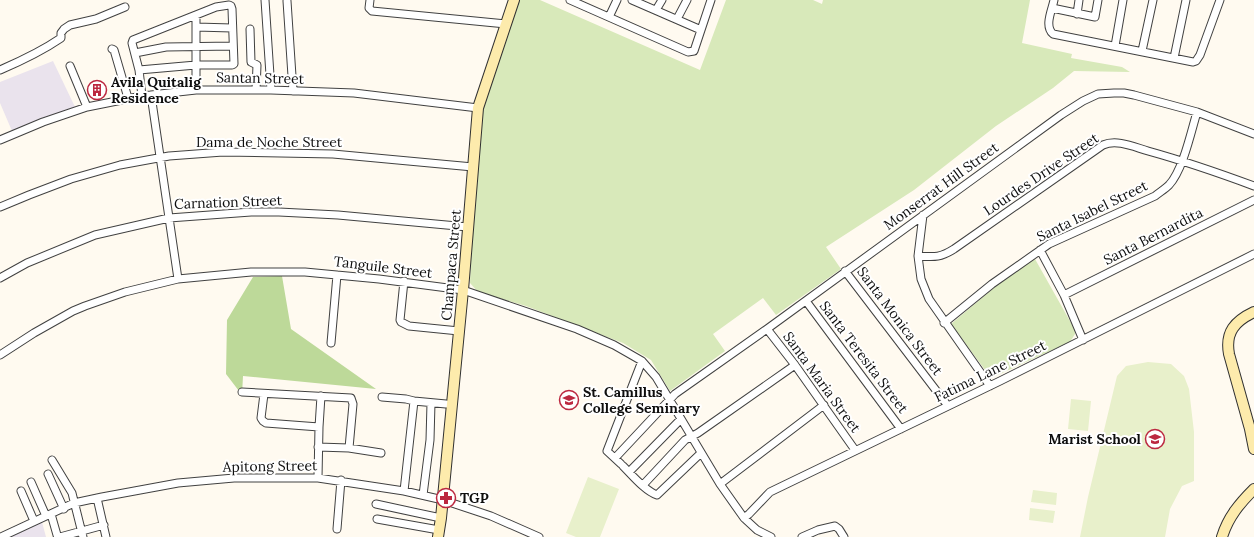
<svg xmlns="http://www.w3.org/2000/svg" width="1254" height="537" viewBox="0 0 1254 537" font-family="Lora,serif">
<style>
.industrial{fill:#eae3ed}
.green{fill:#d8e9ba}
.forest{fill:#bdd999}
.pitch{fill:#e8f0cb}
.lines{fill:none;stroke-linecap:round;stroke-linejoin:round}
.street-casing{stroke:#414141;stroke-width:9}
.secondary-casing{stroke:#303030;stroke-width:12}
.street{stroke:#fff;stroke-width:7}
.secondary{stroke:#fdebac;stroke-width:10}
.labels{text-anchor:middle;stroke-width:4;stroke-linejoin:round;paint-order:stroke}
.street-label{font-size:14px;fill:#0e0e0e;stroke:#fff}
.poi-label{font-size:14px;font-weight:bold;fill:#0e0e0e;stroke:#fff;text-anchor:start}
</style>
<rect width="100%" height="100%" fill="#fffaf0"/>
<!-- industrial -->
<path class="industrial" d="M53 61 75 107 42 118 12 131 0 103V82Z
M42 522 46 537H11Z"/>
<!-- green -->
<path class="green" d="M517 0H540L700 70 726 0H813L822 4 823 0H1030L1022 43 1072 54 1071 58 1122 67 1130 72 1074 71 1053 88 996 126 914 190 826 247 841 269 776 315 763 298 713 334 725 351 670 391 651 360 623 343 526 306 478 292 470 283 472 228 483 105 504 47 513 18Z
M1035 259 1075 330V334L1070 342 991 378 951 324 1008 276Z"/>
<!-- forest -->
<path class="forest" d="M282 276 291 329 376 389 243 376 242 395 226 374 227 320 253 277Z"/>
<!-- pitch -->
<path class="pitch" d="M1148 362 1171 364 1184 376 1189 389 1194 432V481L1182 486 1170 509 1165 537H1080L1088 497 1117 376 1126 366Z
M1071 399 1091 401 1088 431 1068 429Z
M588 477 619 489 600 537H576L566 533Z
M1033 490 1057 493 1056 505 1031 502Z
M1030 508 1055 511 1053 523 1029 520Z"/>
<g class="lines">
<!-- street casing -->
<g class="street-casing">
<path id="street" d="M265 0 271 90
M370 0 369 8 372 11 506 24
M570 0 688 52 694 51 711 0
M632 0 701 30
M1054 0C1052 10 1044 26 1053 34L1193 62 1196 61 1200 55 1220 0
M287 1 293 91
M1052 8 1095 17 1098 0
M656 10 662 0
M1077 14 1079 0
M609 17 617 0
M677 19 687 0
M196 27 232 28
M250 29 251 62 257 65 256 90
M1115 46 1123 0
M112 49 114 50 128 98
M1142 51 1153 0
M135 53 166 47 233 46
M1174 58 1186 0
M70 66 87 107
M0 70C21 61 42 51 61 38V33L64 29 70 25 96 19 125 7
M139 70 196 65H232L234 64 232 9 231 6 229 5 216 7 133 40 132 43 139 70 142 96
M196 90V15
M151 95 178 279
M0 140 43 122 87 107 142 96 196 90H271L354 93 478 108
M0 207 29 195 71 179 120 165 169 156 223 152 333 154 473 167
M923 215 918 256 921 279 929 299 990 386
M1040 250 1064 295 1083 340
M918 256C934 257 940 258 954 249L1103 145C1117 139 1134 147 1148 151 1184 161 1219 173 1254 186
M845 271 948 406
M0 278 27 263 95 235 169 218 251 212H279L338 215 468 227
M404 281 400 320 401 322 409 326 459 331
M1064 295 1254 200
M806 301 901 429
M944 323 992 284 1049 244 1155 196C1160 192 1165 189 1169 185 1183 170 1191 132 1197 112
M767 329 795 365 855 450
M331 343 337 275
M0 355 34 333 73 311 85 306 125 292 178 279 251 272H305L379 279 463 290 577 329 614 345 642 361 656 377 720 484 744 518 757 530 771 537
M242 392 351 398 353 404 349 448
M264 394 261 418 263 421 266 423 319 427
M382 397 406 399 414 401 446 404
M318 447 349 448 381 453
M615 458 675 394 767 329 1061 115 1083 101 1098 94 1114 93H1124L1134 95 1197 112 1254 134
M52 460 72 493 83 537
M621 464 607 451 642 361
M623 466C632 475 645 491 657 495L701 453
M629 472 681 419
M48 474 64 509
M318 478 319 427 321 396
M31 482 46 516
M720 484 824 405
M643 485 685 440 698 433 795 365
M21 491 34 521
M404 491 414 401
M423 495 430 440 431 403
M97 498 106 537
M376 504 441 518
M51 514 57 535 59 537
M744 518 749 514 770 492 1000 381 1254 254
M377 519 439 530
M337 529 341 480
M1 537 74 503 102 497 178 483 234 478H318L404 491 443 500 491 516 539 537
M60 537 104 525
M802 537 818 530 835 526 839 529 844 537"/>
</g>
<!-- secondary casing -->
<g class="secondary-casing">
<path id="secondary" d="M1254 312C1235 321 1225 332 1229 354L1250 429 1254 449
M438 537 441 518 463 290 478 108 514 0
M1222 537C1228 517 1240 503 1254 489"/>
</g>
<!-- street -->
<use href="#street" class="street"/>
<!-- secondary -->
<use href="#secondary" class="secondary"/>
</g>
<!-- icons -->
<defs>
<g id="building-ring" transform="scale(1)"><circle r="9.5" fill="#fff" stroke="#bc2840" stroke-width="1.5"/><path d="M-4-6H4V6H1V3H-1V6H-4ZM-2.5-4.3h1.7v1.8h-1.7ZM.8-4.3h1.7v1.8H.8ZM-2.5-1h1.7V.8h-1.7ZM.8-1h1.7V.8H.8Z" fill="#bc2840"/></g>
<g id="university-ring" transform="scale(1)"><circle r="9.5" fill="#fff" stroke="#bc2840" stroke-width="1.5"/><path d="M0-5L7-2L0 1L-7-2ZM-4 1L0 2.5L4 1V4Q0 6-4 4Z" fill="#bc2840"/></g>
<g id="school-ring" transform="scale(1)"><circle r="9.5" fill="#fff" stroke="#bc2840" stroke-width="1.5"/><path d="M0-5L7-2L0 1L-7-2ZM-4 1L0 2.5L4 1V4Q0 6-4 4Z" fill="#bc2840"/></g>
<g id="pharmacy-ring" transform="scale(1)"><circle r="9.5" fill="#fff" stroke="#bc2840" stroke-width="1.5"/><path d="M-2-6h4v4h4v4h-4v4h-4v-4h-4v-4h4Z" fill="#bc2840"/></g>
</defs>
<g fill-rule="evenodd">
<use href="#building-ring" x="97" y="90"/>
<use href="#university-ring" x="569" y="400"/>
<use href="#school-ring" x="1155" y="439"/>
<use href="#pharmacy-ring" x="446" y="498"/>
</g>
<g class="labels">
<!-- street labels -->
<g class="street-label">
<text transform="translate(260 78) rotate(1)" y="5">Santan Street</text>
<text x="269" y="147">Dama de Noche Street</text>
<text transform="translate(1041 174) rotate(-34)" y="5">Lourdes Drive Street</text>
<text transform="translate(941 186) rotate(-36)" y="5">Monserrat Hill Street</text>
<text transform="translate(228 202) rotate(-2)" y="5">Carnation Street</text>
<text transform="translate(1092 211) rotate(-26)" y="5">Santa Isabel Street</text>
<text transform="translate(1153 236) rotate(-27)" y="5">Santa Bernardita</text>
<text transform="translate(451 265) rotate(-85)" y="5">Champaca Street</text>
<text transform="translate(383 267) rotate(7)" y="5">Tanguile Street</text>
<text transform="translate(900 321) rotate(53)" y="5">Santa Monica Street</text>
<text transform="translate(864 357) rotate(53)" y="5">Santa Teresita Street</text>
<text transform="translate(990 371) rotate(-26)" y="5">Fatima Lane Street</text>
<text transform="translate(822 382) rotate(54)" y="5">Santa Maria Street</text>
<text transform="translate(270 466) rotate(-1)" y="5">Apitong Street</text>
</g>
<!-- poi labels -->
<g class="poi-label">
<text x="111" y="87">Avila Quitalig<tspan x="111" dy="16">Residence</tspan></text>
<text x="583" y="397">St. Camillus<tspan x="583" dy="16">College Seminary</tspan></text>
<text x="1141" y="444" text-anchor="end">Marist School</text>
<text x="460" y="503">TGP</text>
</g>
</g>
</svg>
